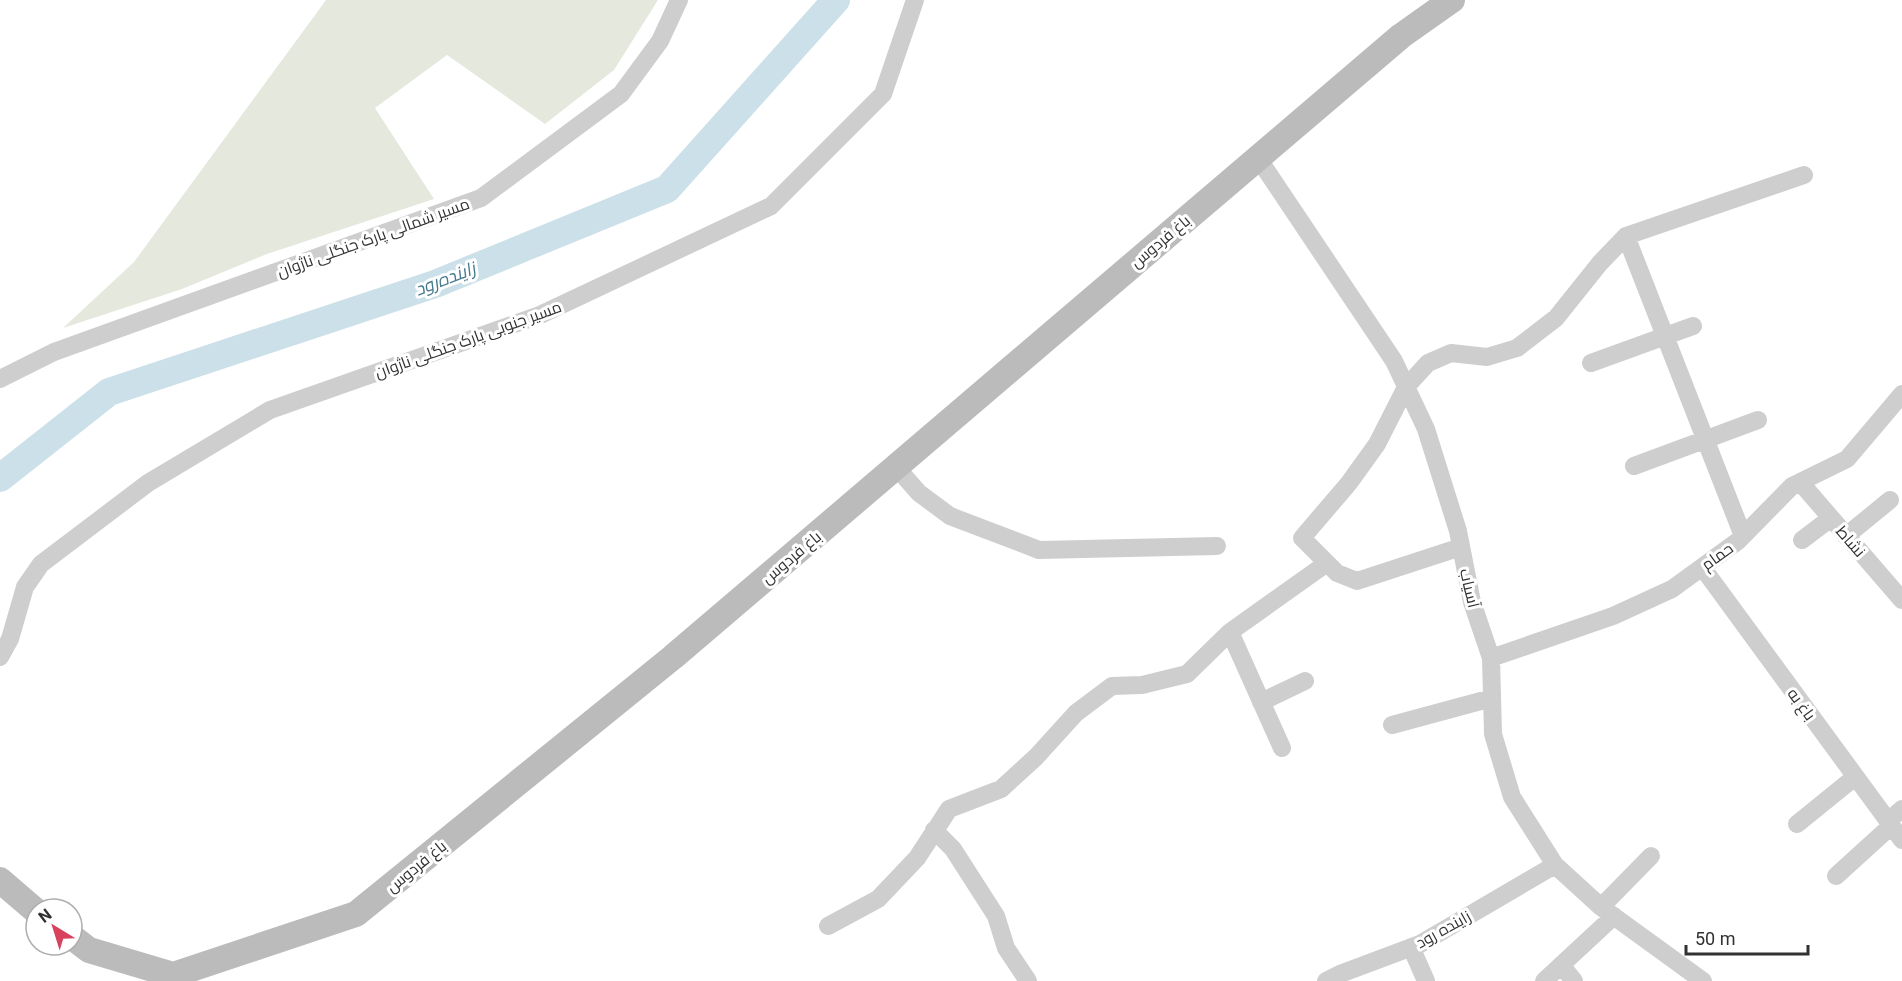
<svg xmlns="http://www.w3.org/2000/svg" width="1902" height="981" viewBox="0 0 1902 981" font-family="Roboto,Cairo,sans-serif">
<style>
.green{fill:#e5e9dd}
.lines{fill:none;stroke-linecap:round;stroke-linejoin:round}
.river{stroke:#cbe0e8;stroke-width:28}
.street{stroke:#cecece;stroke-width:18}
.secondary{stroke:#bbb;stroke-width:26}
.labels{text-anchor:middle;stroke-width:6;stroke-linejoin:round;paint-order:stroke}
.street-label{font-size:16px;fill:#313131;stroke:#fff}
.water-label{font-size:18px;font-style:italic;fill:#44798e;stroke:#fff}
</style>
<rect width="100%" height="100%" fill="#fff"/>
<!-- green -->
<path class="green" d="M326 0H658L614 70 545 124 447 55 375 108 434 199 267 254 182 289 63 328 134 262Z"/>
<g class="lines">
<!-- river -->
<path class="river" d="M0 478 109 392 435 284 667 189 836 0"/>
<!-- street -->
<path class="street" d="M1258 158 1394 361 1426 429 1458 531 1472 602 1491 658 1493 734 1512 797 1555 865 1601 907 1703 981
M1626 236 1743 536
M1591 363 1693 326
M0 379 54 352 481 198 621 94 660 41 679 0
M1634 466 1758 420
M896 467 919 493 950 516 1039 550 1217 546
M1800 482 1902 600
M1846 536 1890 500
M1802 540 1831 518
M1461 547 1357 581 1337 573 1302 538 1349 483 1377 444 1406 387 1428 363 1451 353 1487 357 1517 348 1556 318 1600 263 1626 236 1804 175
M1702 567 1902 840
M1230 632 1282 748
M0 657 10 639 25 587 41 564 148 483 270 410 540 315 771 206 883 94 915 0
M1491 658 1613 616 1672 589 1738 541 1792 486 1847 459 1902 394
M1261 702 1305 681
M1392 725 1492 698
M1888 821 1902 809
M1797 824 1855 777
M934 830 953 849 996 916 1006 948 1028 981
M1836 876 1891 826
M1601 907 1651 856
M828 926 878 899 917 858 949 809 1001 789 1036 757 1076 713 1112 686 1142 685 1187 674 1230 632 1327 563
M1411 947 1426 981
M1561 965 1574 981
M1326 981 1340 974 1420 944 1555 865
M1544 981 1614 916"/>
<!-- secondary -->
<path class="secondary" d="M0 880 36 911
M72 937 89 950 173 975 356 914 673 657 1401 36 1452 0"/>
</g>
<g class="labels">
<!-- street labels -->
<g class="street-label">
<text transform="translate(373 237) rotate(-20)" y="6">مسیر شمالی پارک جنگلی ناژوان</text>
<text transform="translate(1160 241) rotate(-40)" y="6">باغ فردوس</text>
<text transform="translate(468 339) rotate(-20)" y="6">مسیر جنوبی پارک جنگلی ناژوان</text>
<text transform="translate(1851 541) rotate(49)" y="6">نشاط</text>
<text transform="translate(1717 556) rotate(-36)" y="6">حمام</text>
<text transform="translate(791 557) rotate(-40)" y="6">باغ فردوس</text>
<text transform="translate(1470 588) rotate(77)" y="6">آسیاب</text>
<text transform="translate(1802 704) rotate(54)" y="6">باغ به</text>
<text transform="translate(416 866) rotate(-39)" y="6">باغ فردوس</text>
<text transform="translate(1443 929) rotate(-29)" y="6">زاینده رود</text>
</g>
<!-- water labels -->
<g class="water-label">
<text transform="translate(445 279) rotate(-21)" y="6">زاینده‌رود</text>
</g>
</g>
<!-- north arrow -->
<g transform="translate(54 927) rotate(322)"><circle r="28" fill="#ffffff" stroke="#adadad" stroke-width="1.5"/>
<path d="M0-4.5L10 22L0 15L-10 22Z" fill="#d8425d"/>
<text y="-9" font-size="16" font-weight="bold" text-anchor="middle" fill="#313131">N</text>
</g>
<!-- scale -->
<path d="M1686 945v9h122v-9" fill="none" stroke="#313131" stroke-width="3"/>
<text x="1695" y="945" font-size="18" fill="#313131" stroke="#ffffff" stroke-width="4.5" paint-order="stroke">50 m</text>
</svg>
